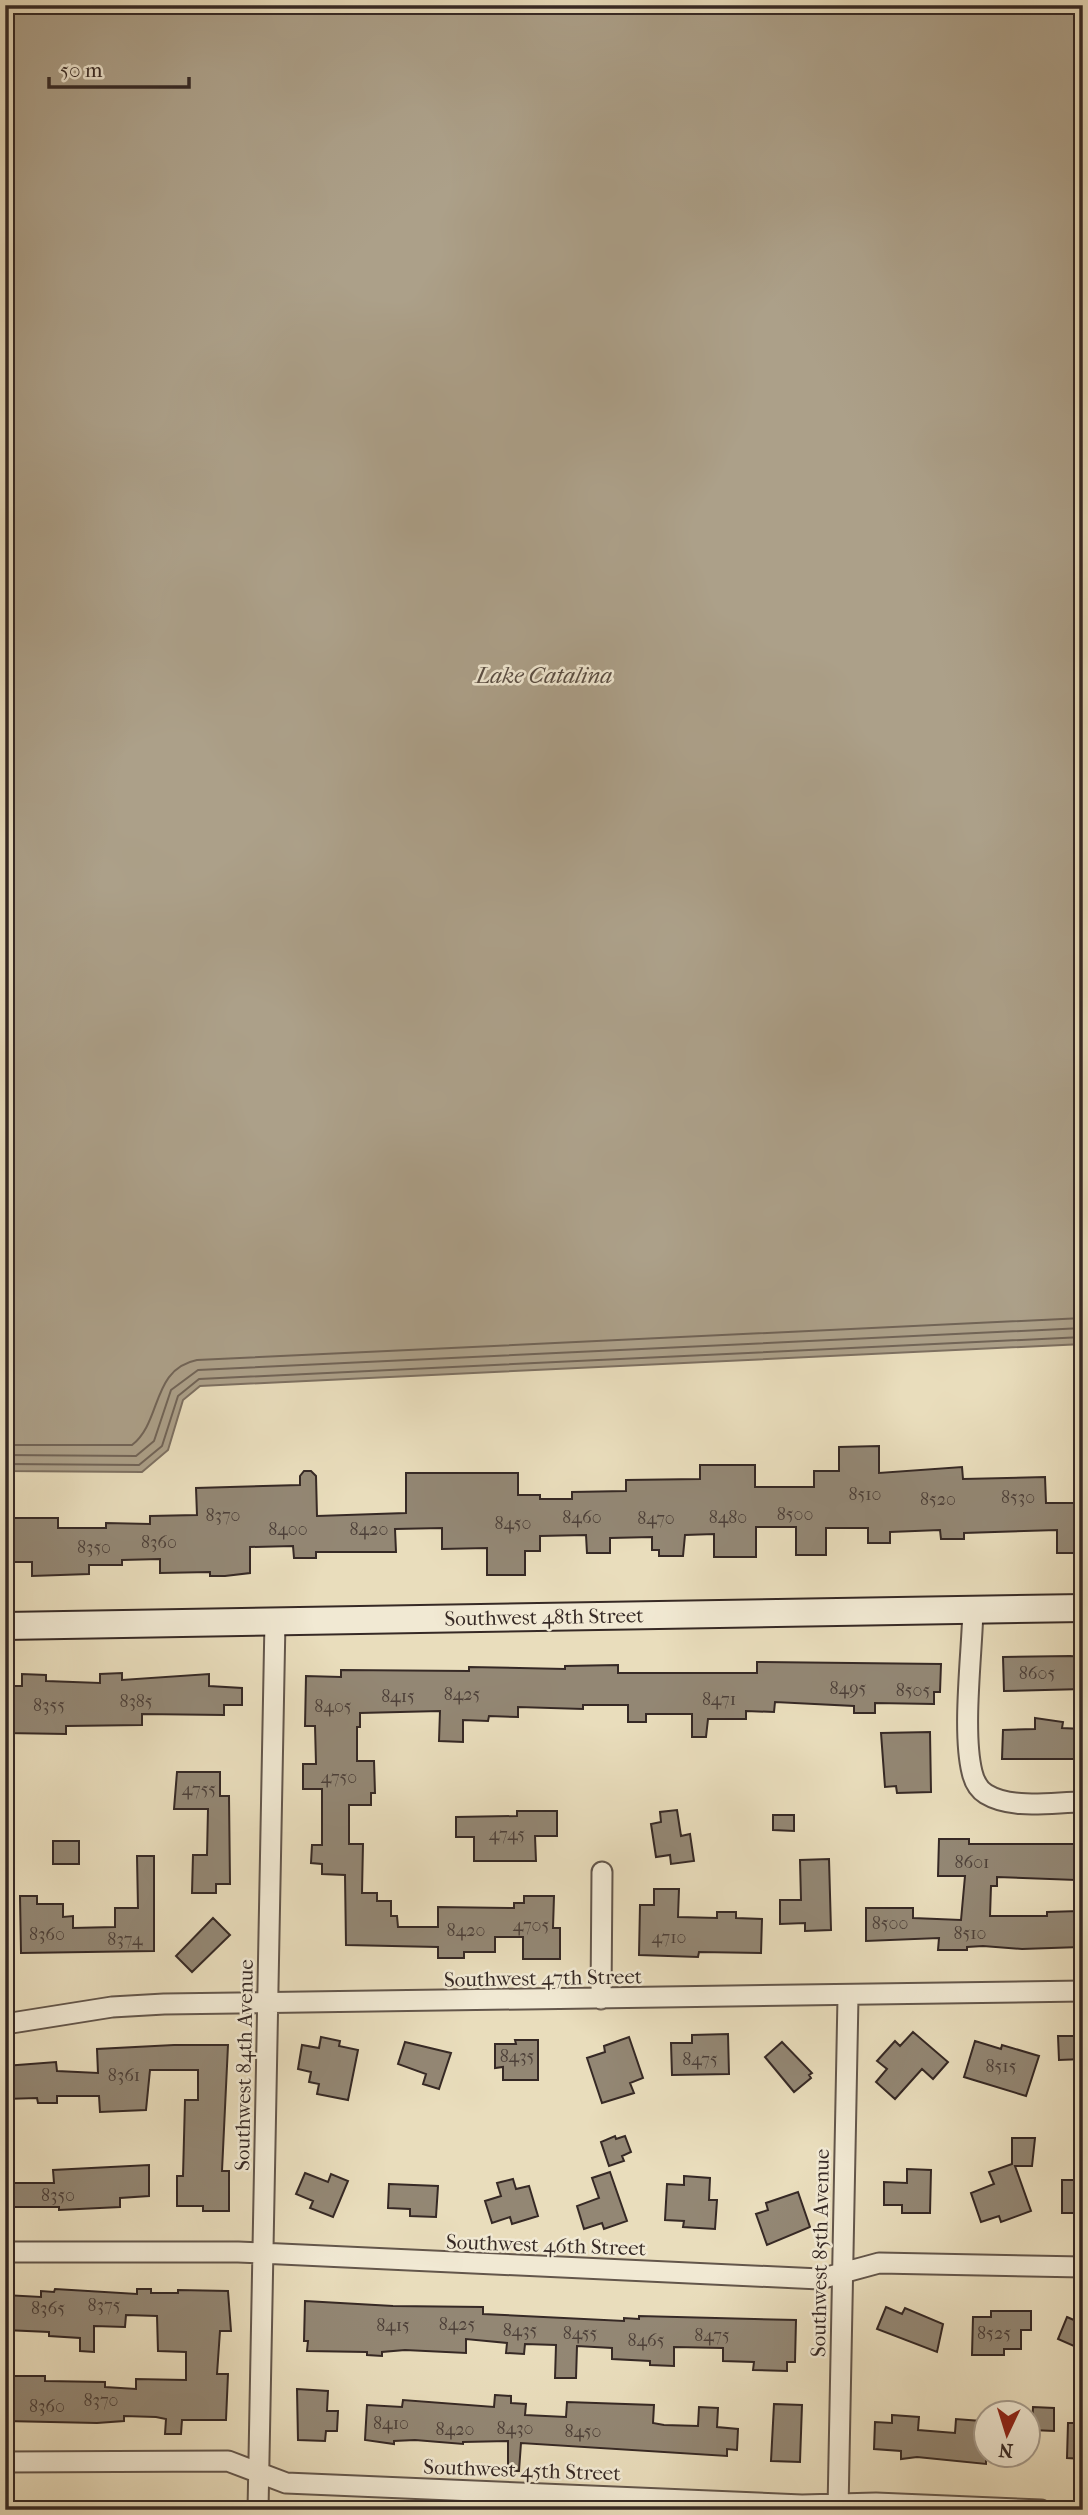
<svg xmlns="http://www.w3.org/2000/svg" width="1088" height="2515" viewBox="0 0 1088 2515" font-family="'IM FELL French Canon',serif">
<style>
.water{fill:#aca089;stroke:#7d7061;stroke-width:2}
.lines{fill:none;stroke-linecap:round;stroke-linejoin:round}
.shore{stroke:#716457;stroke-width:2}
.building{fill:#938774;stroke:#362925;stroke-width:2}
.street-casing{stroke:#63564b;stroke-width:23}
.secondary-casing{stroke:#362925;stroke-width:30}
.street{stroke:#f1e9d3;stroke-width:19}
.secondary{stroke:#f1e9d3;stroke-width:26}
.labels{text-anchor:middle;stroke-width:5;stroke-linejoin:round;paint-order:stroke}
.number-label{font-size:18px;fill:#4d4039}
.street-label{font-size:21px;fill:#362925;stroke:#f1e9d3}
.water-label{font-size:23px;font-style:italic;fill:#594d43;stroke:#f1e9d3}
</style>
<rect width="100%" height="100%" fill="#e9ddbc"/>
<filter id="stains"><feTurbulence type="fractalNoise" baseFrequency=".00286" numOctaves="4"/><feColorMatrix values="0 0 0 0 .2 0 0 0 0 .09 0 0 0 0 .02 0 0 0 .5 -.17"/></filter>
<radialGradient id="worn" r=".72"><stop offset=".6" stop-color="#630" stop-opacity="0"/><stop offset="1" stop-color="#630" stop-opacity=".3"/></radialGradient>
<!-- water -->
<path class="water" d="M5 5H1083V1344L200 1386 183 1400 168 1450 142 1472 5 1471Z"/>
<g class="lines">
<!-- shore -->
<path class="shore" d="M5 1445H132C162 1422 151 1369 197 1360L1083 1318
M5 1455 136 1456 154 1441 171 1390 198 1370 1083 1328
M5 1464 139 1465 162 1446 178 1396 199 1379 1083 1337"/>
</g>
<!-- building -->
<path class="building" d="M879 1446V1473L962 1467 963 1479 1045 1477 1046 1503H1079L1080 1510H1083V1553H1057V1530L964 1533V1539H941L940 1530 890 1532V1543H868V1528H826V1555H796V1527H756V1557H714V1534L685 1535 683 1556H659V1550H652V1537L610 1538V1553H587L586 1535 540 1536V1551H525V1575H487V1548L442 1549V1528L395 1529 396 1552H316V1558H294L293 1546 250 1547V1573L225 1576H210V1572L160 1573V1559L122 1560V1565H89V1574L32 1576V1562H5V1518H58V1528H106V1523L150 1524V1516L197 1515 196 1488 300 1485V1476L304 1471H311L316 1476 317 1516 406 1513V1473H518V1495H540V1499H572V1492L626 1491V1480L700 1479V1465H755V1487H814V1471H839V1447Z
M1070 1656 1083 1657V1689L1004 1691 1003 1657Z
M757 1662 941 1664 940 1692H934V1704L875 1703V1713H854V1706L775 1702 774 1712 746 1711V1719H708L706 1737H692V1714H646V1722H628V1705H583V1709L518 1707V1717L489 1716 488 1721 463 1720V1742L439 1741 440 1711 360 1713V1727H357V1761H374L375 1793H371V1805H349V1844H363L362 1893H377V1901H391V1916H397L398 1927H438V1907L514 1908V1903H524V1896H554L553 1928H560V1959H523V1937H495V1952H464V1958H438V1947L346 1945 345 1875 322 1874V1864L311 1863 312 1845H322V1789H303V1764H316L315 1726H305L306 1676 341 1677V1670L469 1671V1667L565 1669V1666L618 1665V1673H757Z
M122 1673V1680L209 1674V1686L242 1688V1705H224V1715L142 1714V1725L66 1726V1734L5 1733V1686H22V1674L46 1675V1681L100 1683V1674Z
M1035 1718 1063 1722 1062 1728 1083 1729V1759H1002L1003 1730 1035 1729Z
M930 1732 931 1792 897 1793 896 1786 885 1787 881 1733Z
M177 1772H220V1796H229L230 1884H216V1893H192L193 1855H207L208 1809H174Z
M677 1810 681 1836 690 1834 694 1861 671 1864 670 1855 656 1857 651 1824 661 1822 660 1812Z
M517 1811H557V1836H535L536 1861H474V1837H456V1817L517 1816Z
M773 1815H794V1831L773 1830Z
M939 1839H969V1844H1081V1876H1076V1880L997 1877V1886H991L990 1916H1047V1912L1079 1911 1080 1947 1022 1949 983 1946 967 1947V1950H938L939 1938 866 1941V1908H913V1918L961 1920 965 1876H938Z
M53 1841H79V1864H53Z
M137 1856H154V1951L21 1953 20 1896H37V1904H63V1917L73 1916V1928L115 1927V1908H138Z
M829 1859 831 1930 805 1931V1923L780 1924V1900H801L800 1860Z
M654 1889H679L678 1917 717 1918V1912H736V1918L762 1919 761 1953 699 1952 698 1957 639 1955 640 1905H654Z
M213 1918 230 1935 192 1972 176 1956Z
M913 2032 948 2062 933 2079 922 2069 895 2099 876 2082 887 2069 877 2061 895 2041 900 2046Z
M728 2034 729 2074 672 2075 671 2043H692V2035Z
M1058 2036H1083V2059L1059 2060Z
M321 2037 340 2041 339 2046 358 2050 348 2100 317 2094 319 2084 309 2082 311 2072 298 2069 302 2045 319 2048Z
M629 2037 643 2078 630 2083 634 2093 602 2103 587 2058 605 2052 604 2046Z
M515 2040H538V2080H503V2067L495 2068V2044H516Z
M975 2041 1001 2049 1002 2045 1039 2056 1026 2096 964 2077Z
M405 2042 451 2053 439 2089 423 2084 426 2074 398 2064Z
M782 2042 812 2073 809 2075 811 2078 794 2092 765 2057Z
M174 2045H228L222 2171H229V2211H203V2206H177V2176H183L185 2100H198V2070H150L146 2110 100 2112 99 2096H57V2103H38L37 2098 5 2099V2066L56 2062 57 2071 98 2073 97 2049Z
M615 2136 616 2139 625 2136 631 2152 622 2156 624 2161 609 2166 601 2142Z
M1012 2138H1035L1032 2166H1015L1031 2211 1001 2222 999 2216 981 2222 971 2193 994 2184 989 2172 1012 2164Z
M149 2165V2196L120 2198V2207L59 2210V2207H5V2183H54L53 2170Z
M907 2169 931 2170 930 2213H902V2205H884V2182L907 2183Z
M610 2172 627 2221 604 2229 602 2223 584 2229 577 2206 599 2198 592 2178Z
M305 2173 328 2182 331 2174 348 2181 333 2217 310 2208 313 2201 296 2194Z
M684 2176 710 2178 709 2200H717L715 2229 683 2227 684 2221 665 2220 667 2184 684 2185Z
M513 2179 516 2189 529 2186 538 2216 512 2224 510 2217 492 2223 485 2201 501 2196 497 2183Z
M1062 2180H1083V2213H1062Z
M389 2184 438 2186 436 2217 410 2216V2209L388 2208Z
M798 2192 810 2227 767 2245 756 2214 768 2210 766 2203Z
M55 2289 137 2294V2289H151V2293H178V2290L228 2291 231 2331H220L217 2374H228L226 2420H182L181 2434H165L166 2419 156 2417 124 2416V2421L97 2423 5 2421V2376H45V2381L105 2382V2387L136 2389V2379L186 2380V2352L158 2351 157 2316 126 2315 125 2327 94 2326V2352L80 2351V2338L49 2336V2332L5 2330V2295L41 2297V2291L54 2292Z
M305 2301 393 2306 483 2307V2314L624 2321V2318L639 2319V2316L796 2320 795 2362H787V2371L753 2370 754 2362 723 2361V2348L674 2347V2366L650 2365V2361L612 2359V2348L577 2346 576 2378H555L556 2345 525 2344 524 2354 506 2353 507 2343 466 2339V2353L405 2350 382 2352V2356L367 2355V2352L307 2351 308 2341H304Z
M886 2307 902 2314 905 2308 943 2324 937 2352 877 2329Z
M991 2311H1031V2330H1021V2349H1004V2355H972L973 2317H991Z
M1067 2317 1083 2324V2350L1058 2339Z
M297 2389 328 2391 327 2411H338L337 2431H326L325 2441 298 2440Z
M495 2395 511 2396V2403L526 2404 525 2415 566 2417 567 2402 654 2405 653 2423 664 2425 698 2426 699 2407 718 2408 717 2427 738 2429 737 2450 727 2449V2456L521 2443 519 2471H508V2441L463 2442V2444L415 2440 394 2441V2444L365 2440 367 2405 402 2407 403 2400 494 2407Z
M774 2404 802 2405 800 2462 771 2461Z
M1033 2407 1054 2408V2431L1032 2430Z
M892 2415 919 2417 918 2430 955 2433 956 2419 981 2421V2426H986V2464L917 2457 901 2459V2451L874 2449 875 2422 892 2423Z
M1068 2423H1083V2459L1067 2458Z"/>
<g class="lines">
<!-- street casing -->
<g class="street-casing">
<path id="street" d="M973 1609C972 1653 962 1731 972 1772 974 1781 978 1789 986 1794 1012 1810 1053 1802 1083 1802
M601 1999 602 1872
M5 2024 112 2007 164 2004 1083 1991
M5 2252H238L820 2279 879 2263 1083 2267
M5 2462 228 2461 286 2483 802 2505 876 2503 1041 2510
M258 2510 275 1621
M838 2510 848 1997"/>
</g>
<!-- secondary casing -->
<g class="secondary-casing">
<path id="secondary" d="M5 1626 1083 1608"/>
</g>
<!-- street -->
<use href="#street" class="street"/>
<!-- secondary -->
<use href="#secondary" class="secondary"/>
</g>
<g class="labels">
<!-- number labels -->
<g class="number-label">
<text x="865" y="1500">8510</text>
<text x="1018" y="1503">8530</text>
<text x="938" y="1505">8520</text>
<text x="795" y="1520">8500</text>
<text x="223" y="1521">8370</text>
<text x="582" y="1523">8460</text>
<text x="728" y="1523">8480</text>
<text x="656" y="1524">8470</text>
<text x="513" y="1529">8450</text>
<text x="288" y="1535">8400</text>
<text x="369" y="1535">8420</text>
<text x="159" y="1548">8360</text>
<text x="94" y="1553">8350</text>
<text x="1037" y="1679">8605</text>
<text x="848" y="1694">8495</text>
<text x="913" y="1696">8505</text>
<text x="462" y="1700">8425</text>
<text x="398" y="1702">8415</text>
<text x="719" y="1705">8471</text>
<text x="136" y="1707">8385</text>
<text x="49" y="1711">8355</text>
<text x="333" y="1712">8405</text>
<text x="339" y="1783">4750</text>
<text x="199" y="1795">4755</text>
<text x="507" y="1840">4745</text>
<text x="972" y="1868">8601</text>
<text x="890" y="1929">8500</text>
<text x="531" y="1931">4705</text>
<text x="466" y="1936">8420</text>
<text x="970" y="1939">8510</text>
<text x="47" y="1940">8360</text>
<text x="669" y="1943">4710</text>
<text x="125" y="1945">8374</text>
<text x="517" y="2062">8435</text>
<text x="700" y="2065">8475</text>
<text x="1001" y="2072">8515</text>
<text x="124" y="2081">8361</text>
<text x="58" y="2201">8350</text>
<text x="104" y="2311">8375</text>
<text x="48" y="2314">8365</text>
<text x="457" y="2330">8425</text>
<text x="393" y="2331">8415</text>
<text x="520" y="2336">8435</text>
<text x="580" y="2339">8455</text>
<text x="994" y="2339">8525</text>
<text x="712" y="2341">8475</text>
<text x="646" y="2346">8465</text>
<text x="101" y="2406">8370</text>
<text x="47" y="2412">8360</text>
<text x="391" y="2429">8410</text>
<text x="515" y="2434">8430</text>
<text x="455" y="2435">8420</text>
<text x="583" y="2437">8450</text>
</g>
<!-- street labels -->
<g class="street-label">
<text transform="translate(544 1617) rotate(-1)" y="7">Southwest 48th Street</text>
<text transform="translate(543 1978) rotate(-1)" y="7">Southwest 47th Street</text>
<text transform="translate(244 2065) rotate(-89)" y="7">Southwest 84th Avenue</text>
<text transform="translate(546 2245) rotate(2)" y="7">Southwest 46th Street</text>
<text transform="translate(820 2253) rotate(-89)" y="7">Southwest 85th Avenue</text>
<text transform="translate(522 2470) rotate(2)" y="7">Southwest 45th Street</text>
</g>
<!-- water labels -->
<g class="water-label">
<text x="544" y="683">Lake Catalina</text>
</g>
</g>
<!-- margin -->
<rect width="1088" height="2515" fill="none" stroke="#e9ddbc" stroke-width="28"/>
<rect x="7" y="7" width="1074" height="2501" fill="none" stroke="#362925" stroke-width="3.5"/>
<rect x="14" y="14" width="1060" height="2487" fill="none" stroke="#362925" stroke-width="2"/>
<!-- north arrow -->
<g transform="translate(1007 2434) rotate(184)"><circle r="33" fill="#f1e9d3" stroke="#a69c8d" stroke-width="2"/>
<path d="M0-5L12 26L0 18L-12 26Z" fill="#8f2418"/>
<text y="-10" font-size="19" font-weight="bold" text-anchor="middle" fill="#362925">N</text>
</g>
<!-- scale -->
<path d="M49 77v10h140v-10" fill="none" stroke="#362925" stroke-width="3.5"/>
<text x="60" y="77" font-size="21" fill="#362925" stroke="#f1e9d3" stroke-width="5" paint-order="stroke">50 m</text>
<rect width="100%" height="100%" filter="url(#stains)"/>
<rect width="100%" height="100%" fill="url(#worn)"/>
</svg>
